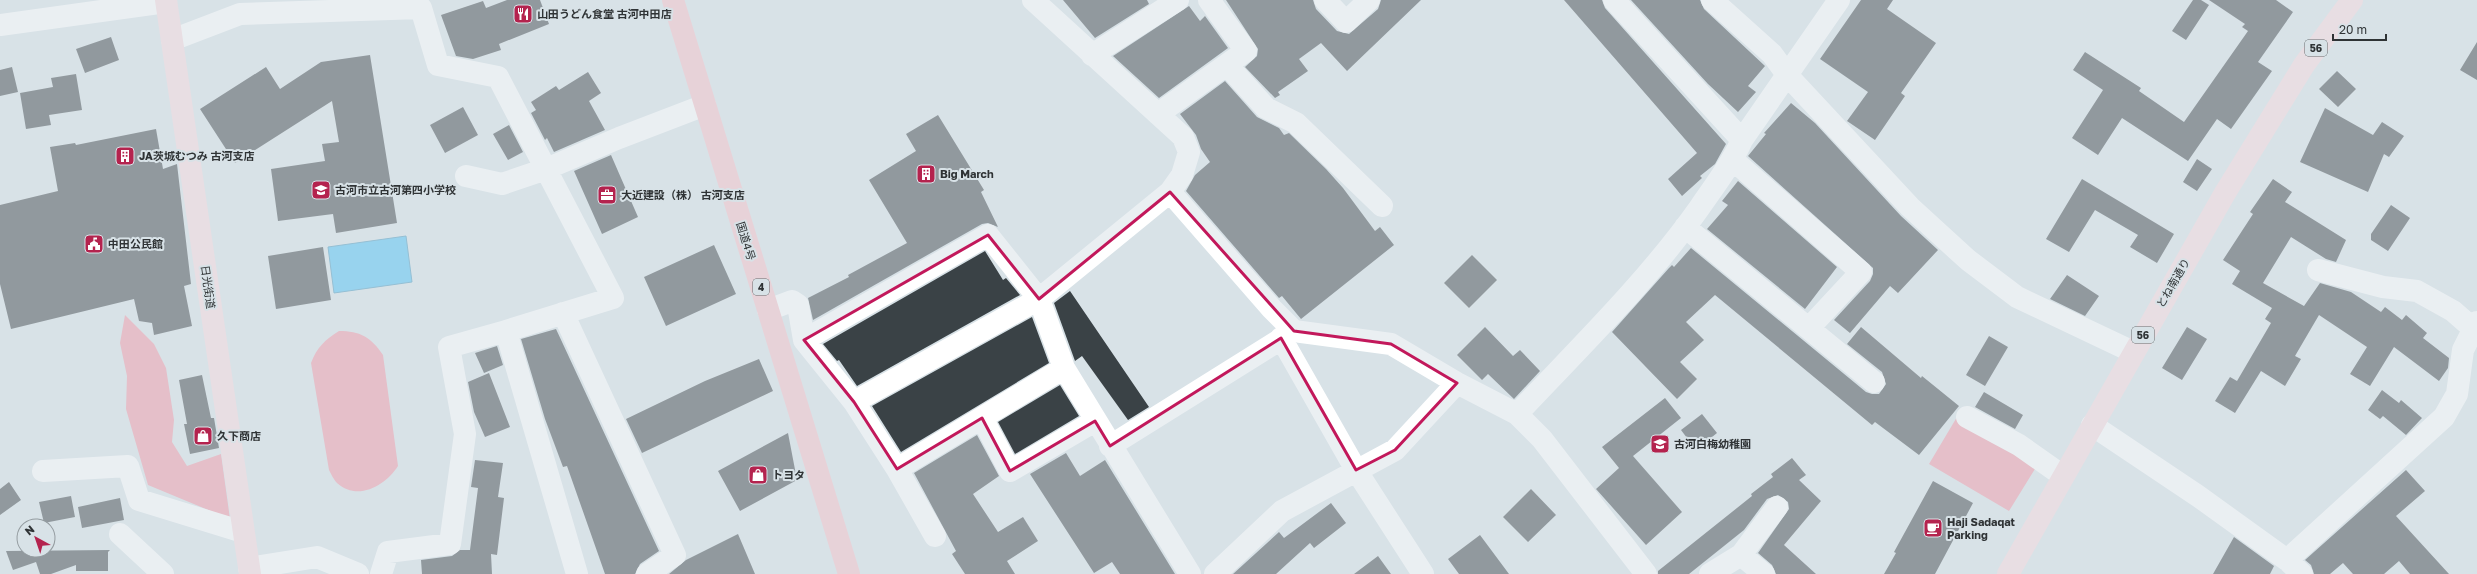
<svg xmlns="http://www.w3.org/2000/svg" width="2477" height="574" viewBox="0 0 2477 574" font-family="'Golos Text','Noto Sans JP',sans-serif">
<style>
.green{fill:#f395a4}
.water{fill:#4bc0f6;stroke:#4396bc}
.building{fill:#3a4246}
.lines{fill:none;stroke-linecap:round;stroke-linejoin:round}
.minor{stroke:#fff;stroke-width:22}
.major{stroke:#fbd9dd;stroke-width:22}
.highway{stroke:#f9bfc6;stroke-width:22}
.marked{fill:none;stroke:#c2185b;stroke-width:3;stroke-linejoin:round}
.labels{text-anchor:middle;stroke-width:4;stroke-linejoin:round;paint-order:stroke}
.shield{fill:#d8e2e7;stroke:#62686a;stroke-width:1}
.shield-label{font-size:10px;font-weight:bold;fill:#2f3335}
.poi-label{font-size:11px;font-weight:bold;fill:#2f3335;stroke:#d8e2e7;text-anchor:start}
.street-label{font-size:11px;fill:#2f3335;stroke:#d8e2e7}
</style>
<rect width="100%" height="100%" fill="#d8e2e7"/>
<!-- green -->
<path class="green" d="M125 315 154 344 166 368 174 420 172 442 187 466 221 454 230 519 148 485 126 409 127 376 120 343Z
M339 331C360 331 371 337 383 355L398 466C386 485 358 502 337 483 334 480 331 474 329 470L311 363C317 347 325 340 339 331Z
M1957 417 2038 464 2009 511 1929 464Z"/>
<!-- water -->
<path class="water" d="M406 236 412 282 334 293 328 247Z"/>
<!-- building -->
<path class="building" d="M507 0H540L549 24 499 44 501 50 473 59 456 56 441 15 483 1 486 8Z
M1063 0H1147L1149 4 1095 38Z
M1226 0H1313L1316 9 1337 31 1349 34 1378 9 1381 0H1421L1347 71 1321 43 1299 59 1308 71 1278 92 1280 95 1275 98 1245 67 1257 56 1258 49Z
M1564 0H1602L1605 8 1726 144 1715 164 1700 176 1702 178 1682 196 1668 179 1697 153Z
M1631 0H1700L1704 9 1765 66 1748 86 1756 92 1738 112 1708 84Z
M1861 0H1893L1887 9 1936 43 1901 93 1905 96 1875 140 1847 121 1868 92 1820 59Z
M2193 0H2201L2209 5 2186 40 2172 31Z
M2209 0H2276L2293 12 2258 62 2272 71 2231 129 2217 119 2188 161 2122 118 2098 155 2072 138 2103 90 2073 70 2085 52 2141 88 2139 91 2184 122 2248 31 2242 27 2245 24Z
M1189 6 1200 21 1205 16 1228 48 1159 98 1113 56Z
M111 37 119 60 85 73 76 49Z
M2477 42V80L2460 70Z
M370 55 397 223 336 233 333 214 278 221 271 169 325 161 322 144 339 142 332 101 235 163 200 109 266 67 280 89 321 62Z
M12 67 18 92 0 96V70Z
M2337 71 2356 89 2338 107 2319 89Z
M588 72 601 93 589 101 605 130 554 152 547 138 545 140 531 113 536 110 531 102 556 86 559 90Z
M76 74 82 110 49 115 51 125 26 129 20 93 53 87 51 78Z
M1225 81 1257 117 1279 128 1284 135 1289 133 1326 169 1343 188 1375 231 1380 227 1394 245 1301 319 1282 296 1279 298 1186 191 1195 175 1210 162 1201 149 1196 135 1180 114Z
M1791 103 1815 123 1901 216 1938 250 1898 293 1890 286 1850 333 1834 320 1870 281 1873 274V268L1748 156 1766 134 1764 133Z
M463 107 478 135 445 153 430 125Z
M2325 108 2373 135 2382 122 2404 136 2389 157 2384 154 2368 192 2300 162Z
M938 115 984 190 981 192 998 227 988 223 982 224 813 320 808 298 849 277 848 275 907 243 869 180 916 151 906 134Z
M509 125 523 152 508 160 493 134Z
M156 129 163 169 177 164 191 284 184 286 192 326 154 335 152 323 139 321 134 299 11 329 0 284V205L58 191 50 147 75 143 76 145Z
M611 155 638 217 602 234 574 171Z
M2197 159 2212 169 2197 191 2183 182Z
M2082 179 2174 234 2157 263 2130 247 2138 235 2095 210 2069 252 2046 239Z
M2273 179 2292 192 2285 202 2346 240 2336 262 2326 259 2291 237 2263 283 2304 306 2320 283 2351 292 2381 312 2385 307 2402 320 2406 315 2427 333 2423 338 2449 358 2448 368 2439 381 2394 347 2370 386 2350 374 2367 347 2319 315 2295 356 2301 359 2285 386 2261 371 2235 413 2215 401 2230 377 2237 381 2271 323 2265 319 2272 308 2232 284 2240 271 2223 260 2253 214 2250 212Z
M1738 181 1837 267 1805 309 1707 229 1728 205 1722 201Z
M2391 205 2410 218 2388 251 2371 240V234Z
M714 245 736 294 666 326 644 277Z
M323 247 331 300 276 309 268 256Z
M1691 248 1866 392 1872 394H1879L1886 384 1882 372 1847 344 1861 327 1921 378 1922 376 1959 406 1919 455 1875 422 1872 425 1715 295 1686 322 1704 340 1680 362 1697 379 1677 399 1612 332 1669 268 1672 265 1674 267Z
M985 251 1003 280 1006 278 1020 295 857 386 839 360 837 361 823 344Z
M1472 255 1497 280 1469 308 1444 283Z
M2067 275 2099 296 2085 316 2050 299Z
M1070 291 1149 407 1128 420 1082 356 1075 361 1054 303Z
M1032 317 1049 363 901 452 872 406Z
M1485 327 1513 356 1520 350 1540 371 1514 399 1488 374 1482 380 1457 355Z
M2187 327 2207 339 2182 380 2162 368Z
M556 329 659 551 640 564 635 574H605L567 466 563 467 545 419 521 339Z
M1989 336 2008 347 1985 386 1966 375Z
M497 346 503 365 484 373 475 353Z
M759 359 773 391 642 453 626 419 705 381Z
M489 373 510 427 485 437 474 412 468 382Z
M202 375 211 418H214L219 448 190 454 184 424H187L179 380Z
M1060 385 1079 416 1015 454 998 422Z
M2382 390 2399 403 2401 400 2422 418 2406 435 2383 416 2380 419 2368 410Z
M1984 392 2023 415 2015 429 1975 407Z
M1665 398 1681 418 1633 456 1682 512 1646 545 1596 489 1619 468 1602 447Z
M1702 414 1717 433 1696 450 1681 430Z
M788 433 797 480 740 511 718 471Z
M977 435 999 476 973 494 998 532 1023 517 1038 541 1007 561 1015 574H965L952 554 956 551 914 473Z
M1066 453 1080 476 1105 460 1175 574H1120L1112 562 1094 573 1030 474Z
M1792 458 1806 475 1799 480 1821 501 1784 545 1816 574H1776L1772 565 1758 553 1789 509 1788 502 1778 495 1767 499 1744 530 1689 574H1658V571L1752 496 1751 494 1773 477 1771 474Z
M475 460 503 463 498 497 504 498 497 555 491 554 492 574H422L421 560 452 556 460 550H470L478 488 471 487Z
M2406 470 2425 491 2396 516 2449 574H2410L2399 561 2384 574H2353L2343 563 2330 574H2314L2311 565 2305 560Z
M1933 481 1973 503 1935 574H1884L1896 553 1894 552Z
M9 482 21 500 0 515V489Z
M1531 489 1556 515 1528 542 1503 517Z
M71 496 75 517 44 523 39 502Z
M120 498 124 520 82 528 78 507Z
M1331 503 1346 523 1314 548 1310 543 1276 574H1233L1279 532 1284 538Z
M738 534 755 574H669L686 560Z
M1480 535 1509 574H1459L1448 559Z
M2234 537 2274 566 2270 574H2213Z
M110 550 108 552V571H76V565L51 574H40L36 562 13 570 6 551Z
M1378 556 1391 574H1354Z"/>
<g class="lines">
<!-- minor -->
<path class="minor" d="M1325 0 1346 22 1369 0
M1614 0 1742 140
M1712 0 1772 54 1788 76 1910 207 1968 260 2017 297 2133 352
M0 25 166 2
M172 40 240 14 421 8 438 65 498 77 613 298 506 331 577 574
M1092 55 1178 0
M1227 65 1266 108 1296 123 1382 206
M1158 114 1246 51 1209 0
M1733 160 1861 272 1809 328
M466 176 502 184 546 169 619 138 705 105
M1170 192 1272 309 1294 331 1391 344 1457 383 1517 414 1542 439 1646 574
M1685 227 1874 382
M2318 270 2383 287 2417 291 2453 311 2477 332
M768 310 792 301 798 305 804 340 854 402 1039 299 1170 192 1182 175 1189 152 1183 137 1033 0
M563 313 675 555 647 574
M1281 338 1356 470 1423 574
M804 340 988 235 1039 299 1064 368 1190 574
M854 402 897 469 1064 368
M1517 414C1580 347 1647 282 1700 207 1715 185 1731 165 1742 140L1839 0
M1967 417 2019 445 2063 476
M982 418 1010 471 1095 421
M2092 425 2198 496 2287 560 2302 574
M1110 446 1294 331
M897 469 935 536
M43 471 128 466 139 500 243 532
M120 534 163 574
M1741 555 1764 574
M2287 560 2444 417 2457 394 2463 350 2477 322
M249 568 317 557 358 574
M381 574 388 552 450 544 465 434 449 347 506 331
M1215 574 1282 511 1395 450 1457 383
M1710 574 1741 555 1777 507"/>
<!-- major -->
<path class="major" d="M166 0 250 574
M2008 574 2225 193 2304 65 2352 0"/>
<!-- highway -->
<path class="highway" d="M673 0 849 574"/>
</g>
<!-- marked area -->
<path d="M0 0H2477V574H0ZM1170 192 1294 331 1391 344 1457 383 1395 450 1356 470 1281 338 1110 446 1095 421 1010 471 982 418 897 469 854 402 804 340 988 235 1039 299Z" fill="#d8e2e7" fill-opacity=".55" fill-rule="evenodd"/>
<path class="marked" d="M1170 192 1294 331 1391 344 1457 383 1395 450 1356 470 1281 338 1110 446 1095 421 1010 471 982 418 897 469 854 402 804 340 988 235 1039 299Z"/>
<!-- icons -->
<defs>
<g id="restaurant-square" transform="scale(1)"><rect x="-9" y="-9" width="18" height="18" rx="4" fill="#b4234e" stroke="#d8e2e7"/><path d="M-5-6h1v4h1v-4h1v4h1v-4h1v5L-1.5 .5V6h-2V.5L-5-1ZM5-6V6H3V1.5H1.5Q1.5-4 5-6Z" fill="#fff"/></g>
<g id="building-square" transform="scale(1)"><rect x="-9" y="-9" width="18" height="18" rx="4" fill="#b4234e" stroke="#d8e2e7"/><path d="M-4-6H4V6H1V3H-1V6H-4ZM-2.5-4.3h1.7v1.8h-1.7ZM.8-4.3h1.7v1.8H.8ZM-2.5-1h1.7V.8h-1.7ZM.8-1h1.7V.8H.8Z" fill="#fff"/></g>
<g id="school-square" transform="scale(1)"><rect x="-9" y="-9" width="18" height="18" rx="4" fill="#b4234e" stroke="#d8e2e7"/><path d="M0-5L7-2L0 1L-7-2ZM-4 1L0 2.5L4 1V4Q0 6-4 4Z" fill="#fff"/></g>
<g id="office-square" transform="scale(1)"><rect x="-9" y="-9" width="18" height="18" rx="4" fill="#b4234e" stroke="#d8e2e7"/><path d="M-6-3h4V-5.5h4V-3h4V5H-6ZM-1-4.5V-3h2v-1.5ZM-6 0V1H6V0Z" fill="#fff"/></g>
<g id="civic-square" transform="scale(1)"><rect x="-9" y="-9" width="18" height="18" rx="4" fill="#b4234e" stroke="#d8e2e7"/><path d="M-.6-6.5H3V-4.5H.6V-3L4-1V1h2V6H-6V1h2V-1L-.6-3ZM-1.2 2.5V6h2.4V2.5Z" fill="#fff"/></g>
<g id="shop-square" transform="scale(1)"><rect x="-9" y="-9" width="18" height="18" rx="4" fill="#b4234e" stroke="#d8e2e7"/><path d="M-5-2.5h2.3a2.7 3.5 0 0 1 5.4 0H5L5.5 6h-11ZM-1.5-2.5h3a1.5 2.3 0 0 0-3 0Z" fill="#fff"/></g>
<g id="cafe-square" transform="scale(1)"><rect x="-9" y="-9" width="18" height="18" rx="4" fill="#b4234e" stroke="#d8e2e7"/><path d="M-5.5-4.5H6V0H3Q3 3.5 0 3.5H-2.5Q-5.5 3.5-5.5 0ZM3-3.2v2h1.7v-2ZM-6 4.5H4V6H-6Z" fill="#fff"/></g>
</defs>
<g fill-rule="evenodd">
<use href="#restaurant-square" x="523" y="14"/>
<use href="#building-square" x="125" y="156"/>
<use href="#building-square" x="926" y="174"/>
<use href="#school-square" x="321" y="190"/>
<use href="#office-square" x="607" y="195"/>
<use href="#civic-square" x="94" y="244"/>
<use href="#shop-square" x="203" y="436"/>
<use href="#school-square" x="1660" y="444"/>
<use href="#shop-square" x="758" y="475"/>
<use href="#cafe-square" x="1933" y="528"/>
</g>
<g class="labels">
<!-- shield labels -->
<g class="shield">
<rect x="2305" y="40" width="22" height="16" rx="3"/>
<rect x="753" y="279" width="16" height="16" rx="3"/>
<rect x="2132" y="327" width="22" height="16" rx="3"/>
</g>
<g class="shield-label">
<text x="2316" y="52">56</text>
<text x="761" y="291">4</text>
<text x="2143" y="339">56</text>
</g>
<!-- poi labels -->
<g class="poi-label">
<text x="537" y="18">山田うどん食堂 古河中田店</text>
<text x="139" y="160">JA茨城むつみ 古河支店</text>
<text x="940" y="178">Big March</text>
<text x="335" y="194">古河市立古河第四小学校</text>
<text x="621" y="199">大近建設（株） 古河支店</text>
<text x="108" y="248">中田公民館</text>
<text x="217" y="440">久下商店</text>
<text x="1674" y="448">古河白梅幼稚園</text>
<text x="772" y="479">トヨタ</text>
<text x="1947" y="526">Haji Sadaqat<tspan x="1947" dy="13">Parking</tspan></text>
</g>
<!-- street labels -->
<g class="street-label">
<text transform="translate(746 241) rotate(73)" y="4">国道4号</text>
<text transform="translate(2173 283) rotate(-60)" y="4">とね南通り</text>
<text transform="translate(208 287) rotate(82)" y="4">日光街道</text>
</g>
</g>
<!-- north arrow -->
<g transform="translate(36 538) rotate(320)"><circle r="19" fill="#d8e2e7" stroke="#949ca0"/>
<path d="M0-3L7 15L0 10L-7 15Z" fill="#b4234e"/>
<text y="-6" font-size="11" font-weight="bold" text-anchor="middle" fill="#2f3335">N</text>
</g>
<!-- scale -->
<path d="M2333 34v6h53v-6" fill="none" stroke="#2f3335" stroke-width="2"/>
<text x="2339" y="34" font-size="12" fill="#2f3335" stroke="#d8e2e7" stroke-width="3" paint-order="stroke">20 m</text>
</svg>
